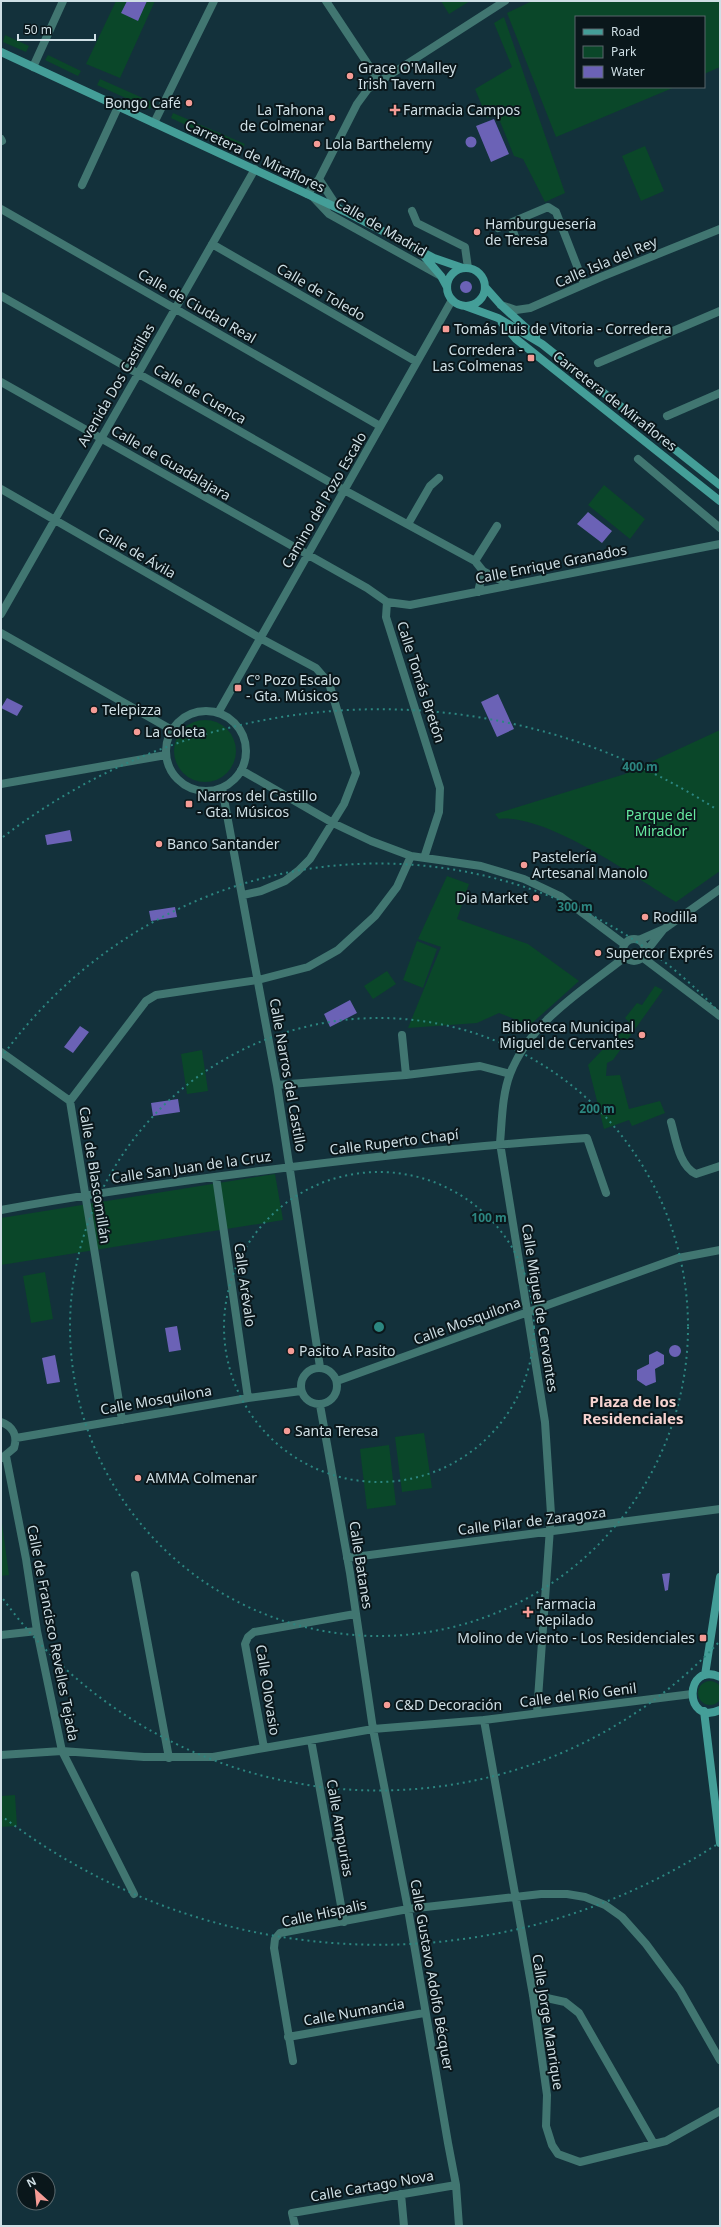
<svg xmlns="http://www.w3.org/2000/svg" width="721" height="2227" viewBox="0 0 721 2227" font-family="'Noto Sans',sans-serif">
<style>
.green{fill:#0a4729}
.water{fill:#6b62b6}
.lines{fill:none;stroke-linecap:round;stroke-linejoin:round}
.minor{stroke:#417671;stroke-width:8}
.secondary{stroke:#449e98;stroke-width:8}
.ring{fill:none;stroke:#2c8680;stroke-width:2;stroke-dasharray:2 4}
.poi-dot{fill:#f59c96;stroke:#0a171b;stroke-width:1.5}
.labels{text-anchor:middle;stroke-width:4;stroke-linejoin:round;paint-order:stroke}
.poi-label{font-size:14px;fill:#cfdfe5;stroke:#0a171b;text-anchor:start}
.street-label{font-size:14px;fill:#cfdfe5;stroke:#0a171b}
.park-label{font-size:14px;fill:#66eaa0;stroke:#0a171b}
.neighbourhood-label{font-size:15px;font-weight:bold;fill:#f6d3d0;stroke:#0a171b}
.centre{fill:#2c8680;stroke:#0a171b;stroke-width:2}
.ring-label{font-size:12px;text-anchor:middle;font-weight:bold;fill:#2c8680;stroke:#0a171b;stroke-width:4;stroke-linejoin:round;paint-order:stroke}
</style>
<rect width="100%" height="100%" fill="#13313b"/>
<!-- green -->
<path class="green" d="M116 1H155L120 78 86 64Z
M441 1H470L449 14Z
M532 1H720V67L704 74V17H576V87H675L556 137 507 13Z
M504 17 565 193 545 202 523 159 514 156 497 114 487 118 475 89 512 67 494 23Z
M5 35 29 46 26 52 3 42Z
M48 55 81 71 78 76 45 60Z
M100 79 154 103 150 109 97 85Z
M173 113 245 144 241 151 171 118Z
M645 146 664 191 641 201 622 156Z
M604 485 645 519 630 539 588 505Z
M174 751a31 31 0 1 1 62 0a31 31 0 1 1-62 0Z
M720 730V871L676 902C635 877 546 813 499 819L495 814 625 774Z
M447 876 469 884 457 919 528 944 579 981 530 1025 499 1013 477 1023 408 1028 441 947 418 939Z
M417 941 437 949 423 988 403 980Z
M387 971 396 984 373 999 364 986Z
M655 986 663 990 613 1060 607 1063 606 1076 620 1075 629 1109 660 1101 665 1113 632 1126 629 1120 604 1129 588 1065 629 1022 625 1018 637 1003 642 1005Z
M202 1050 208 1091 187 1094 181 1054Z
M275 1174 283 1220 1 1265V1218Z
M45 1272 53 1319 31 1323 23 1276Z
M424 1433 432 1488 402 1492 395 1437Z
M389 1445 396 1505 367 1509 360 1449Z
M1 1516 9 1575 1 1576Z
M698 1693a12 12 0 1 1 24 0a12 12 0 1 1-24 0Z
M15 1795 17 1826 1 1827V1796Z"/>
<!-- water -->
<path class="water" d="M127 1H147L138 21 121 13Z
M494 119 509 154 491 162 476 126Z
M465.5 142a5.5 5.5 0 1 1 11 0a5.5 5.5 0 1 1-11 0Z
M460 287a6 6 0 1 1 12 0a6 6 0 1 1-12 0Z
M588 512 612 531 602 543 577 524Z
M498 694 514 729 497 737 481 702Z
M7 698 23 706 17 716 1 708Z
M70 830 72 841 47 845 45 835Z
M175 907 177 917 151 921 149 911Z
M350 1000 357 1013 330 1027 324 1014Z
M80 1026 89 1032 73 1053 64 1047Z
M178 1099 180 1112 153 1116 151 1103Z
M177 1326 181 1350 169 1352 165 1328Z
M669 1351a6 6 0 1 1 12 0a6 6 0 1 1-12 0Z
M657 1351 664 1355V1364L655 1369 656 1382 646 1386 637 1380V1370L649 1364V1355Z
M55 1355 60 1382 47 1384 42 1358Z
M670 1573 668 1590 665 1591 662 1574Z"/>
<g class="lines">
<!-- minor -->
<path class="minor" d="M326 1 379 81
M33 67 63 1
M154 123 214 1
M1 139 2 141
M319 179 338 208
M82 185 118 107
M307 194 319 179 357 104 368 89 505 1
M312 196 329 214 439 275
M1 209 380 426
M412 211 417 223 465 247 468 268
M510 223 517 242
M498 228 548 207 556 212 584 284
M212 244 417 362
M1 296 333 484 475 561 483 571 510 585
M501 305 516 310 530 308 601 277 720 229
M598 363 720 311
M1 382 367 588 387 602 410 605 720 544
M667 416 720 393
M638 459 720 528
M1 489 260 638 316 668 329 683 356 773 344 804 310 859 298 871 285 881 261 891 243 895
M408 524 430 486 439 478
M475 561 497 526
M478 592 483 571
M387 602 386 617 440 788 439 812 424 858
M1 614 255 169
M1 633 172 730
M166 751a40 40 0 1 1 80 0a40 40 0 1 1-80 0Z
M218 713 452 300
M241 770 333 823 371 841 411 856 481 866 524 879 560 896 624 944
M1 784 166 755
M222 788 277 1085 320 1367
M623 950a11 11 0 1 1 22 0a11 11 0 1 1-22 0Z
M639 940 664 929 720 889
M644 954 663 930
M642 957 720 1016
M402 1035 406 1075
M1 1052 70 1101
M277 1085 406 1075 480 1066 510 1074
M671 1122C676 1139 679 1166 696 1174L720 1166
M216 1177 248 1398
M1 1210C87 1194 174 1182 260 1171 369 1157 478 1145 587 1138L606 1193
M301 1386a18 18 0 1 1 36 0a18 18 0 1 1-36 0Z
M337 1381 678 1258 720 1250
M320 1405 350 1573 373 1729 408 1909 448 2143 456 2185 459 2226
M122 1420 70 1101 146 1001 156 995 258 980 308 967 338 950 375 916 397 887 411 856
M1 1422C13 1426 18 1436 14 1448L2 1458
M16 1438 248 1398 301 1391
M6 1456 26 1559 37 1631 62 1751 134 1894
M347 1558 720 1509
M135 1575 169 1758
M355 1614 254 1632 248 1637 245 1644 264 1748 373 1729 484 1720 692 1694
M1 1635 37 1631
M537 1713 551 1514 545 1422 500 1143C502 1121 502 1095 510 1074 530 1022 583 990 625 957
M484 1720 533 1995 547 2095 546 2126 552 2145 558 2154 580 2162 666 2141 720 2111
M311 1740 344 1922
M1 1755 62 1751 144 1757H213L264 1748
M533 1995 565 2002 579 2013 654 2144
M288 2037 424 2013
M293 2061 274 1948 275 1939 280 1933 408 1909 541 1894H567L585 1897 605 1905 622 1917 646 1944 680 1990 720 2060
M401 2194 404 2226
M295 2226 292 2213 456 2185"/>
<!-- secondary -->
<path class="secondary" d="M1 52 346 212 434 258 463 268
M423 255 441 276 447 287
M447 287a19 19 0 1 1 38 0a19 19 0 1 1-38 0Z
M485 287 501 305 536 337
M465 306 498 318 542 344 720 485
M502 323 516 339 720 501
M705 1675 720 1577
M720 1677C684 1660 683 1727 720 1710
M704 1711 720 1843"/>
</g>
<!-- distance rings -->
<g class="ring">
<circle cx="379" cy="1327" r="155"/>
<circle cx="379" cy="1327" r="309"/>
<path d="M718 1643A464 464 0 0 1 1 1596M1 1058A464 464 0 0 1 718 1011"/>
<path d="M716 1845A618 618 0 0 1 3 1817M3 837A618 618 0 0 1 716 809"/>
</g>
<!-- markers -->
<g class="poi-dot">
<circle cx="350" cy="76" r="4"/>
<circle cx="189" cy="103" r="4"/>
<path d="M393 104h4v4h4v4h-4v4h-4v-4h-4v-4h4z"/>
<circle cx="332" cy="118" r="4"/>
<circle cx="317" cy="144" r="4"/>
<circle cx="477" cy="232" r="4"/>
<rect x="442" y="325" width="8" height="8" rx="2"/>
<rect x="527" y="354" width="8" height="8" rx="2"/>
<rect x="234" y="684" width="8" height="8" rx="2"/>
<circle cx="94" cy="710" r="4"/>
<circle cx="137" cy="732" r="4"/>
<rect x="185" y="800" width="8" height="8" rx="2"/>
<circle cx="159" cy="844" r="4"/>
<circle cx="524" cy="865" r="4"/>
<circle cx="536" cy="898" r="4"/>
<circle cx="645" cy="917" r="4"/>
<circle cx="598" cy="953" r="4"/>
<circle cx="642" cy="1035" r="4"/>
<circle cx="291" cy="1351" r="4"/>
<circle cx="287" cy="1431" r="4"/>
<circle cx="138" cy="1478" r="4"/>
<path d="M526 1606h4v4h4v4h-4v4h-4v-4h-4v-4h4z"/>
<rect x="699" y="1634" width="8" height="8" rx="2"/>
<circle cx="387" cy="1705" r="4"/>
</g>
<g class="labels">
<!-- poi labels -->
<g class="poi-label">
<text x="358" y="73">Grace O'Malley<tspan x="358" dy="16">Irish Tavern</tspan></text>
<text x="181" y="108" text-anchor="end">Bongo Café</text>
<text x="324" y="115" text-anchor="end">La Tahona<tspan x="324" dy="16">de Colmenar</tspan></text>
<text x="403" y="115">Farmacia Campos</text>
<text x="325" y="149">Lola Barthelemy</text>
<text x="485" y="229">Hamburguesería<tspan x="485" dy="16">de Teresa</tspan></text>
<text x="454" y="334">Tomás Luis de Vitoria - Corredera</text>
<text x="523" y="355" text-anchor="end">Corredera -<tspan x="523" dy="16">Las Colmenas</tspan></text>
<text x="246" y="685">Cº Pozo Escalo<tspan x="246" dy="16">- Gta. Músicos</tspan></text>
<text x="102" y="715">Telepizza</text>
<text x="145" y="737">La Coleta</text>
<text x="197" y="801">Narros del Castillo<tspan x="197" dy="16">- Gta. Músicos</tspan></text>
<text x="167" y="849">Banco Santander</text>
<text x="532" y="862">Pastelería<tspan x="532" dy="16">Artesanal Manolo</tspan></text>
<text x="528" y="903" text-anchor="end">Dia Market</text>
<text x="653" y="922">Rodilla</text>
<text x="606" y="958">Supercor Exprés</text>
<text x="634" y="1032" text-anchor="end">Biblioteca Municipal<tspan x="634" dy="16">Miguel de Cervantes</tspan></text>
<text x="299" y="1356">Pasito A Pasito</text>
<text x="295" y="1436">Santa Teresa</text>
<text x="146" y="1483">AMMA Colmenar</text>
<text x="536" y="1609">Farmacia<tspan x="536" dy="16">Repilado</tspan></text>
<text x="695" y="1643" text-anchor="end">Molino de Viento - Los Residenciales</text>
<text x="395" y="1710">C&amp;D Decoración</text>
</g>
<!-- street labels -->
<g class="street-label">
<text transform="translate(255 156) rotate(25)" y="5">Carretera de Miraflores</text>
<text transform="translate(381 227) rotate(30)" y="5">Calle de Madrid</text>
<text transform="translate(606 262) rotate(-23)" y="5">Calle Isla del Rey</text>
<text transform="translate(321 292) rotate(30)" y="5">Calle de Toledo</text>
<text transform="translate(197 306) rotate(30)" y="5">Calle de Ciudad Real</text>
<text transform="translate(116 385) rotate(-60)" y="5">Avenida Dos Castillas</text>
<text transform="translate(200 394) rotate(30)" y="5">Calle de Cuenca</text>
<text transform="translate(615 401) rotate(38)" y="5">Carretera de Miraflores</text>
<text transform="translate(171 463) rotate(30)" y="5">Calle de Guadalajara</text>
<text transform="translate(324 500) rotate(-60)" y="5">Camino del Pozo Escalo</text>
<text transform="translate(137 553) rotate(30)" y="5">Calle de Ávila</text>
<text transform="translate(551 564) rotate(-11)" y="5">Calle Enrique Granados</text>
<text transform="translate(421 682) rotate(72)" y="5">Calle Tomás Bretón</text>
<text transform="translate(288 1075) rotate(80)" y="5">Calle Narros del Castillo</text>
<text transform="translate(394 1142) rotate(-7)" y="5">Calle Ruperto Chapí</text>
<text transform="translate(191 1167) rotate(-8)" y="5">Calle San Juan de la Cruz</text>
<text transform="translate(95 1175) rotate(81)" y="5">Calle de Blascomillán</text>
<text transform="translate(245 1285) rotate(82)" y="5">Calle Arévalo</text>
<text transform="translate(540 1308) rotate(81)" y="5">Calle Miguel de Cervantes</text>
<text transform="translate(467 1321) rotate(-20)" y="5">Calle Mosquilona</text>
<text transform="translate(156 1400) rotate(-10)" y="5">Calle Mosquilona</text>
<text transform="translate(532 1521) rotate(-7)" y="5">Calle Pilar de Zaragoza</text>
<text transform="translate(361 1565) rotate(81)" y="5">Calle Batanes</text>
<text transform="translate(53 1633) rotate(79)" y="5">Calle de Francisco Revelles Tejada</text>
<text transform="translate(268 1690) rotate(81)" y="5">Calle Olovasio</text>
<text transform="translate(578 1695) rotate(-7)" y="5">Calle del Río Genil</text>
<text transform="translate(340 1828) rotate(80)" y="5">Calle Ampurias</text>
<text transform="translate(324 1913) rotate(-12)" y="5">Calle Hispalis</text>
<text transform="translate(432 1975) rotate(80)" y="5">Calle Gustavo Adolfo Bécquer</text>
<text transform="translate(354 2012) rotate(-10)" y="5">Calle Numancia</text>
<text transform="translate(548 2022) rotate(81)" y="5">Calle Jorge Manrique</text>
<text transform="translate(372 2186) rotate(-10)" y="5">Calle Cartago Nova</text>
</g>
<!-- park labels -->
<g class="park-label">
<text x="661" y="820">Parque del<tspan x="661" dy="16">Mirador</tspan></text>
</g>
<!-- neighbourhood labels -->
<g class="neighbourhood-label">
<text x="633" y="1407">Plaza de los<tspan x="633" dy="17">Residenciales</tspan></text>
</g>
</g>
<circle cx="379" cy="1327" r="6" class="centre"/>
<g class="ring-label">
<text x="640" y="771">400 m</text>
<text x="575" y="911">300 m</text>
<text x="597" y="1113">200 m</text>
<text x="489" y="1222">100 m</text>
</g>
<!-- border -->
<rect width="721" height="2227" fill="none" stroke="#cfdfe5" stroke-width="4"/>
<!-- legend -->
<rect x="575" y="16" width="130" height="72" fill="#0a171b" stroke="#59676c"/>
<rect x="583" y="29" width="20" height="6" fill="#449e98" stroke="#59676c"/>
<text x="611" y="36" font-size="12" fill="#cfdfe5">Road</text>
<rect x="583" y="46" width="20" height="12" fill="#0a4729" stroke="#59676c"/>
<text x="611" y="56" font-size="12" fill="#cfdfe5">Park</text>
<rect x="583" y="66" width="20" height="12" fill="#6b62b6" stroke="#59676c"/>
<text x="611" y="76" font-size="12" fill="#cfdfe5">Water</text>
<!-- north arrow -->
<g transform="translate(36 2191) rotate(333)"><circle r="19" fill="#0a171b" stroke="#59676c"/>
<path d="M0-3L7 15L0 10L-7 15Z" fill="#f59c96"/>
<text y="-6" font-size="11" font-weight="bold" text-anchor="middle" fill="#cfdfe5">N</text>
</g>
<!-- scale -->
<path d="M18 34v6h77v-6" fill="none" stroke="#cfdfe5" stroke-width="2"/>
<text x="24" y="34" font-size="12" fill="#cfdfe5" stroke="#0a171b" stroke-width="3" paint-order="stroke">50 m</text>
</svg>
